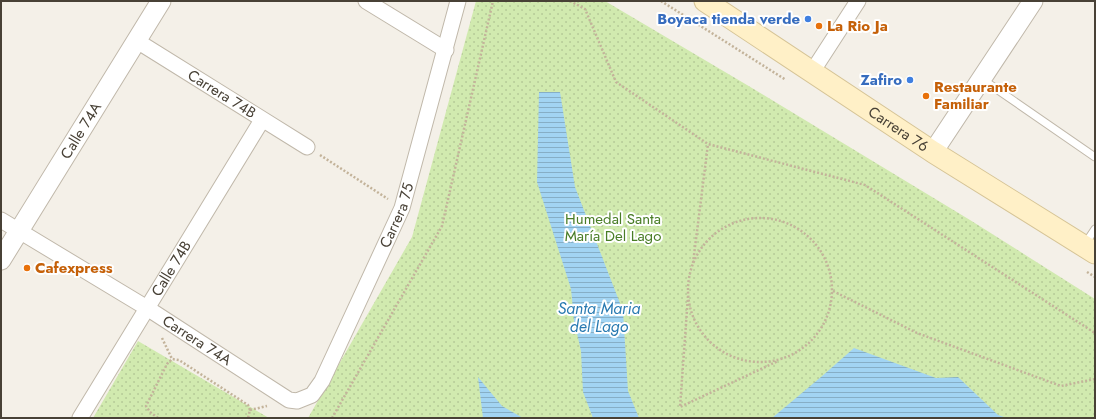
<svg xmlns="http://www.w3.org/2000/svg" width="1096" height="419" viewBox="0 0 1096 419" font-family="Jost,sans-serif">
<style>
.park{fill:url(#park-dots)}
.water{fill:url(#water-rules)}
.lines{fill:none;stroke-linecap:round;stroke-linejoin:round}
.service-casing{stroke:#c0b8aa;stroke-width:9}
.minor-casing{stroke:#c0b8aa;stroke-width:17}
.tertiary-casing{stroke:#c0b8aa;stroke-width:21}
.secondary-casing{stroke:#d6c496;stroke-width:23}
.path{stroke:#c3b39a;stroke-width:2.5;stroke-dasharray:2 2;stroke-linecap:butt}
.service{stroke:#fff;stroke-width:7}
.minor{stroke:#fff;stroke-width:15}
.tertiary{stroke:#fff;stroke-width:19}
.secondary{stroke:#fff0c7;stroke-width:21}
.shop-dot{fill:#3f7fe0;stroke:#fff;stroke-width:1.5}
.food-dot{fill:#e8710a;stroke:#fff;stroke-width:1.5}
.labels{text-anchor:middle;stroke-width:4;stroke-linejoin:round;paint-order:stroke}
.shop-label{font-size:15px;font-weight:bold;fill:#366cbe;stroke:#fff;text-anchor:end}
.food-label{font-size:15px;font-weight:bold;fill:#c56008;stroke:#fff;text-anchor:start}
.street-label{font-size:15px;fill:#484136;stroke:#fff}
.park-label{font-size:15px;fill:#497d26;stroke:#fff}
.water-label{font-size:16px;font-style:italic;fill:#297ab1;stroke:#fff}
</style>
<defs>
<pattern id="park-dots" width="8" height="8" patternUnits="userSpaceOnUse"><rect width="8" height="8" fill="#d1eaaf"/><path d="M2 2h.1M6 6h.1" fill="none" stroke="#b5ca97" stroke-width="1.8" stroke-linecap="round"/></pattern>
<pattern id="water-rules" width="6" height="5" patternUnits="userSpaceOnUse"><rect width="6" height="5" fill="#a2d4f3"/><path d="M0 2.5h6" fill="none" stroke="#86aec6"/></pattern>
</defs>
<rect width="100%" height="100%" fill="#f4f0e8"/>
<!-- park -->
<path class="park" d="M476 1H605L747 85 970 220 1095 299V418H308L412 237Z
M138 341 269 418H93Z"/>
<!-- water -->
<path class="water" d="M539 92H560L575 187 623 311 628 391 639 418H593L583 392 581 351 574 320 571 289 537 182Z
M854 348 936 378 958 377 998 415 1007 418H772L821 377Z
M478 377 502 406 523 418H483Z"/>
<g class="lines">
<!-- service casing -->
<g class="service-casing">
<path id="service" d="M982 79 1095 157
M1085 244 1095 229"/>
</g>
<!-- minor casing -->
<g class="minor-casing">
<g id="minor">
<path d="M366 1 446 50"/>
<path id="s1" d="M137 41 307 147"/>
<path d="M812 72 858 1"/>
<path id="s2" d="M1 220 147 308 289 400 297 401 312 395 322 381 402 208 458 1"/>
<path id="s3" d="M80 418 262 120"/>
</g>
</g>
<!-- tertiary casing -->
<g class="tertiary-casing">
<g id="tertiary">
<path d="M933 152 1033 1"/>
<path id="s4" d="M1 260 161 1"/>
</g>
</g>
<!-- secondary casing -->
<g class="secondary-casing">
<g id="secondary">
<path id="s5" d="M705 1 933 152 1095 253"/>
</g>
</g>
<!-- path -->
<path class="path" d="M570 1 585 9 616 82 708 144 865 185 1095 333
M661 1 786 80
M320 155 388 199
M688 290a72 72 0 1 1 144 0a72 72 0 1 1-144 0Z
M693 263 708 144
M1087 272 1095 277
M833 291 917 333 1061 386 1095 379
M688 296 680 407 778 361
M162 338 172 359
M250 410 267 406
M158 418 150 412 146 406 167 364 172 359 179 360 248 405 250 410 248 418
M332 418 442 226 493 1"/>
<!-- service -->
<use href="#service" class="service"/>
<!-- minor -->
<use href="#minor" class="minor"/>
<!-- tertiary -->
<use href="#tertiary" class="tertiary"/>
<!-- secondary -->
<use href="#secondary" class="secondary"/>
</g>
<!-- markers -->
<g class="shop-dot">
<circle cx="808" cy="19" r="4"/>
<circle cx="910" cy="80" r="4"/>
</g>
<g class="food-dot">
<circle cx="819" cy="26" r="4"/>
<circle cx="926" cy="96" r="4"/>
<circle cx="27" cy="268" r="4"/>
</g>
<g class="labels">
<!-- shop labels -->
<g class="shop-label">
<text x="800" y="24">Boyaca tienda verde</text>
<text x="902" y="85">Zafiro</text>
</g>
<!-- food labels -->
<g class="food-label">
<text x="827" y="31">La Rio Ja</text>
<text x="934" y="92">Restaurante<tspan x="934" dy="17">Familiar</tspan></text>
<text x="35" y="273">Cafexpress</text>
</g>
<!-- street labels -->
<g class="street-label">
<text dy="5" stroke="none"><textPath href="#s1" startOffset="100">Carrera 74B</textPath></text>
<text dy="5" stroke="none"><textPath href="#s5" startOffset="232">Carrera 76</textPath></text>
<text dy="5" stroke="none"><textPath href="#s4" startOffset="152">Calle 74A</textPath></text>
<text dy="5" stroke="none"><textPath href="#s2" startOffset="563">Carrera 75</textPath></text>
<text dy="5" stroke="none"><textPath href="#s3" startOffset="175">Calle 74B</textPath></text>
<text dy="5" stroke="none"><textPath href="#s2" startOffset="230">Carrera 74A</textPath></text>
</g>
<!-- park labels -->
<g class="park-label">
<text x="613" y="224">Humedal Santa<tspan x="613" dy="17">María Del Lago</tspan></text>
</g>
<!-- water labels -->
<g class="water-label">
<text x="599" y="314">Santa Maria<tspan x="599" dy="18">del Lago</tspan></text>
</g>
</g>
<!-- border -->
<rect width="1096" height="419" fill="none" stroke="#484136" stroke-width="4"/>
</svg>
